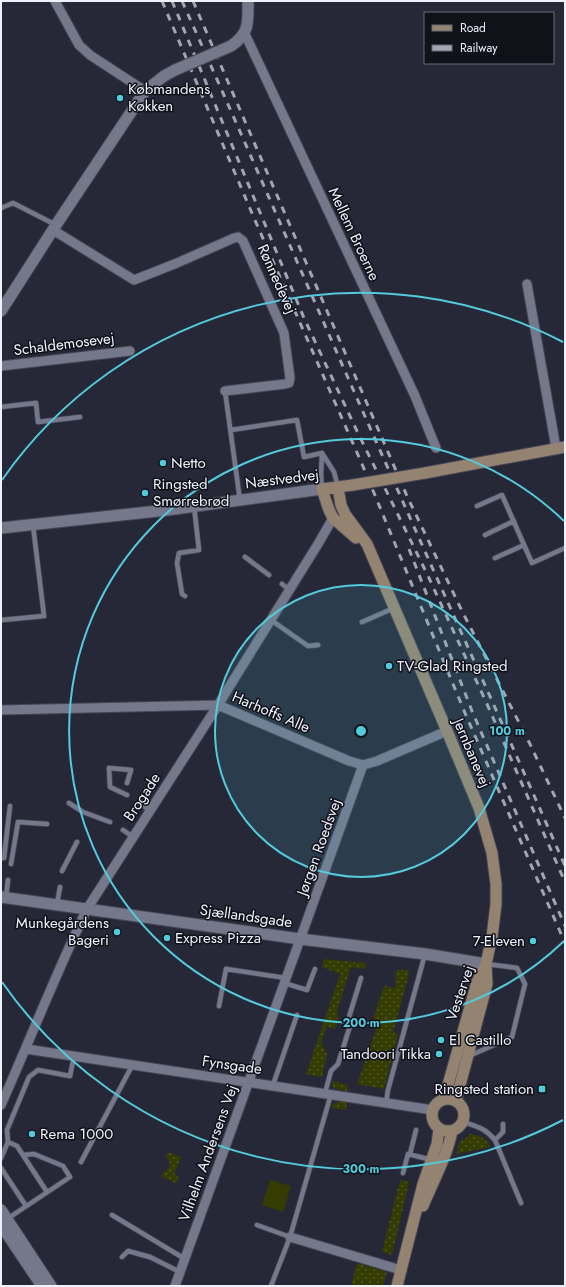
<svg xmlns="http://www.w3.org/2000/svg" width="566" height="1287" viewBox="0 0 566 1287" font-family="Jost,sans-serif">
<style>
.grass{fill:url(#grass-dots)}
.garden{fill:#343c01}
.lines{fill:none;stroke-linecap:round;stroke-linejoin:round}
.service-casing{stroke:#454654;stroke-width:6}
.minor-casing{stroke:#454654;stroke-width:11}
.tertiary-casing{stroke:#454654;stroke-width:13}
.secondary-casing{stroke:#454654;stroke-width:13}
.service{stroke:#75778b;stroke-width:4.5}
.minor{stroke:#75778b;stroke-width:9}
.tertiary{stroke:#75778b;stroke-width:11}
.secondary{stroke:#948370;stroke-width:11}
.rail{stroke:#a2a4b1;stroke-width:3;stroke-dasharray:7 7;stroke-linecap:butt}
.tertiary-bridge-casing{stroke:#454654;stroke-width:13;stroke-linecap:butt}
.secondary-bridge-casing{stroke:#454654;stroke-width:13;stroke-linecap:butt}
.tertiary-bridge{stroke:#75778b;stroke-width:11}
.secondary-bridge{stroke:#948370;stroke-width:11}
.ring{fill:none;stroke:#54cadd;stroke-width:2}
.poi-dot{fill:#54cadd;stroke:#101119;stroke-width:1.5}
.labels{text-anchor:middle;stroke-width:3;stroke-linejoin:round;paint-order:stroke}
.poi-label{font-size:15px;fill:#eff1fc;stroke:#101119;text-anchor:start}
.street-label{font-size:15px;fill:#eff1fc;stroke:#101119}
.centre{fill:#54cadd;stroke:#101119;stroke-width:2}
.ring-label{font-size:12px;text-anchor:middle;font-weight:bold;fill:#54cadd;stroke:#101119;stroke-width:3;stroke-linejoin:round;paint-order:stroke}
</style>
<defs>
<pattern id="grass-dots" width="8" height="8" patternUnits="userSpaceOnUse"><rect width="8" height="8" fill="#343c01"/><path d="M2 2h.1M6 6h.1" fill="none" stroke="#525927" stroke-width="1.8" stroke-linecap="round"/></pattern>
</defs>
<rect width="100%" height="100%" fill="#262838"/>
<!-- grass -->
<path class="grass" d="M324 959 366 963 365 969 351 967 337 1011 338 1020 335 1029 327 1026 321 1043 327 1054 322 1077 306 1074 340 974 322 967Z
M396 970H409L407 982 393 1032 398 1034 397 1039 384 1089 357 1084 376 1030 370 1027 384 986 395 988Z
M332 1081 348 1085 347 1091 333 1088Z
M337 1102H347L346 1110 332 1108V1105Z
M470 1134C479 1135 487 1138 490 1147L456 1154 460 1141 466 1138Z
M168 1152 181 1157 174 1174 179 1176 176 1183 162 1177 163 1172 166 1171 170 1166 169 1161 166 1157Z
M400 1180 409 1182 392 1255 382 1252Z
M357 1263 387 1272 383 1286H351Z"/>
<!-- garden -->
<path class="garden" d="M270 1180 291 1186 283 1212 262 1205Z"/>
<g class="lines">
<!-- service casing -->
<g class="service-casing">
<path id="service" d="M1 208 13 203 56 225
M225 391 240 500
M1 407 36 403 38 422 80 417
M231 430 297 420 304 457 322 453
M322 453 334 472 338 487
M322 489 321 475 322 453
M477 506 502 495 532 563 565 548
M485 535 514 521
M245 557 269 575
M495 558 524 545
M282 584 290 590
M185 596 182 594 177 563 179 553 199 550 194 506
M2 620 44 616 33 525
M271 620 308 646 318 645
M362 622 394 608
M127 783 131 770 109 768 110 787 127 795
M69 803 83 812 110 822
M140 803 150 811
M123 830 133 837
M1 858H4L10 806
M11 864 18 822 47 824
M62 871 77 842
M6 897 8 880
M57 904 60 887
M284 983 307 990 315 969
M219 1006 226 969 286 978
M469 1056 512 1037 525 984 517 968 486 964
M273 1085 297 1015
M325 1093 331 1071 338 1064 350 1026 349 1017 361 978
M386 1103 388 1090 425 954
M463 1122C478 1127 485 1128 495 1140L521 1203
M495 1140 503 1132V1124
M8 1142 7 1130 29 1077 38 1070 70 1076 74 1056
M410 1154 416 1130
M1 1158 8 1142 17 1146 47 1192
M81 1162 133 1064
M1 1168 26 1206
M403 1173 408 1154 432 1160
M112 1215 185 1259
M7 1219 70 1177 63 1166 34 1154 23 1155
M257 1225 290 1237
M122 1257 128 1251 150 1257 180 1272
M271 1286 290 1237 331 1094"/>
</g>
<!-- minor casing -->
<g class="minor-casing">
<path id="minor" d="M55 1 79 45 90 55 145 91
M245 34 415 396 436 448
M53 230 134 280 177 263 234 238 238 237 243 241 284 333 290 378 289 383 285 384 225 391
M527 284 556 448
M1 366 130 351
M1 710 218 705 349 761 363 765 377 761 447 731
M26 1049 433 1110
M1 1105C30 1040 56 973 87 909L218 705 318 544 333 518
M290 1237 401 1270
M175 1286 363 765"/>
</g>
<!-- tertiary casing -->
<g class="tertiary-casing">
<path id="tertiary" d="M231 46C250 33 248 22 248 1
M1 311 56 225 145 91 164 76 175 70
M1 528 167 510 322 489
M1 897 300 939 425 954 486 964
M1 1210 51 1286
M1 1225 42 1286"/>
</g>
<!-- secondary casing -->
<g class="secondary-casing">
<path id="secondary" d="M425 473 565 447
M353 485 322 489 329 510 333 518 356 538
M338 488 341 505 345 514 367 544 447 731 479 808 492 853 496 884V904L492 937 486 964 477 982 444 1099
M432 1115a16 16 0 1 1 32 0a16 16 0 1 1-32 0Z
M456 1100 487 984 486 964
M423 1206C433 1181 447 1157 452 1131
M397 1286 423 1184 437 1144 439 1129"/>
</g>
<!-- service -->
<use href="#service" class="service"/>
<!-- minor -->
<use href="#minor" class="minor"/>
<!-- tertiary -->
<use href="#tertiary" class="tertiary"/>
<!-- secondary -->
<use href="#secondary" class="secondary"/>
<!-- rail -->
<path class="rail" d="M162 1 254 218 362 464 465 713 565 943
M172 1 304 318 357 431 429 578 487 704 565 882
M182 1C253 159 321 318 391 475 449 606 508 735 565 866
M193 1 407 496 462 611 529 742 565 818
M409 549 472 711 565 926"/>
<!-- tertiary-bridge casing -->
<g class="tertiary-bridge-casing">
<path id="tertiary-bridge" d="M175 70 231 46"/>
</g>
<!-- secondary-bridge casing -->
<g class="secondary-bridge-casing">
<path id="secondary-bridge" d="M353 485 425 473"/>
</g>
<!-- tertiary-bridge -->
<use href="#tertiary-bridge" class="tertiary-bridge"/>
<!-- secondary-bridge -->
<use href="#secondary-bridge" class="secondary-bridge"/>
</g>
<!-- distance rings -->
<circle cx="361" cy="731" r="146" fill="#54cadd" fill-opacity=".12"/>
<g class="ring">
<circle cx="361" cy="731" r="146"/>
<path d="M564 941A292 292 0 1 1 564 521"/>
<path d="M563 1120A438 438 0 0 1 2 982M2 480A438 438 0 0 1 563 342"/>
</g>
<!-- markers -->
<g class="poi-dot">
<circle cx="120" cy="98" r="4"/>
<circle cx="163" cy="463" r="4"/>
<circle cx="145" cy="493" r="4"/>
<circle cx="389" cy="666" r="4"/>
<circle cx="117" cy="932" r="4"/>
<circle cx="167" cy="938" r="4"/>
<circle cx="533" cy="941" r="4"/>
<circle cx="441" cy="1040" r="4"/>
<circle cx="439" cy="1054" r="4"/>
<rect x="538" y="1085" width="8" height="8" rx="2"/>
<circle cx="32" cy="1134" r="4"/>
</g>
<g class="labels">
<!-- poi labels -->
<g class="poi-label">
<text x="128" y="94">Købmandens<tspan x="128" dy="17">Køkken</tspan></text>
<text x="171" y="468">Netto</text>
<text x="153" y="489">Ringsted<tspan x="153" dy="17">Smørrebrød</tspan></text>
<text x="397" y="671">TV-Glad Ringsted</text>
<text x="109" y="928" text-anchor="end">Munkegårdens<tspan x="109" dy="17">Bageri</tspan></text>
<text x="175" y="943">Express Pizza</text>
<text x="525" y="946" text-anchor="end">7-Eleven</text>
<text x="449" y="1045">El Castillo</text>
<text x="431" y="1059" text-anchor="end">Tandoori Tikka</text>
<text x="534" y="1094" text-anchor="end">Ringsted station</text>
<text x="40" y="1139">Rema 1000</text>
</g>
<!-- street labels -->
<g class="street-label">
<text transform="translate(354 234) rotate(65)" y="5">Mellem Broerne</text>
<text transform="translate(277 279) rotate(66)" y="5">Rønnedevej</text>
<text transform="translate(64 344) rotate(-7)" y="5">Schaldemosevej</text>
<text transform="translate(282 479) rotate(-7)" y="5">Næstvedvej</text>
<text transform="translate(271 712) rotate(23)" y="5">Harhoffs Alle</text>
<text transform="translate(472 753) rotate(67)" y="5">Jernbanevej</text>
<text transform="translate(142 797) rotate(-57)" y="5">Brogade</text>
<text transform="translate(319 847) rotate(-70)" y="5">Jørgen Roedsvej</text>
<text transform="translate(246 916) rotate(8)" y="5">Sjællandsgade</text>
<text transform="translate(460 993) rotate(-71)" y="5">Vestervej</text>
<text transform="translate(232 1065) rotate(8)" y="5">Fynsgade</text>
<text transform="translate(208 1153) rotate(-70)" y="5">Vilhelm Andersens Vej</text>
</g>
</g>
<circle cx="361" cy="731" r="6" class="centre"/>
<g class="ring-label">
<text x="507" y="735">100 m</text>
<text x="361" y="1027">200 m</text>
<text x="361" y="1173">300 m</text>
</g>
<!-- border -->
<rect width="566" height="1287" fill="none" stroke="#eff1fc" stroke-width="4"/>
<!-- legend -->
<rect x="424" y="12" width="130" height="52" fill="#101119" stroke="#696b74"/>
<rect x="432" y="25" width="20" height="6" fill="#948370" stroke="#696b74"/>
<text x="460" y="32" font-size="12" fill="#eff1fc">Road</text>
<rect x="432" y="45" width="20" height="6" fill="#a2a4b1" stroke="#696b74"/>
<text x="460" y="52" font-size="12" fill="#eff1fc">Railway</text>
</svg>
